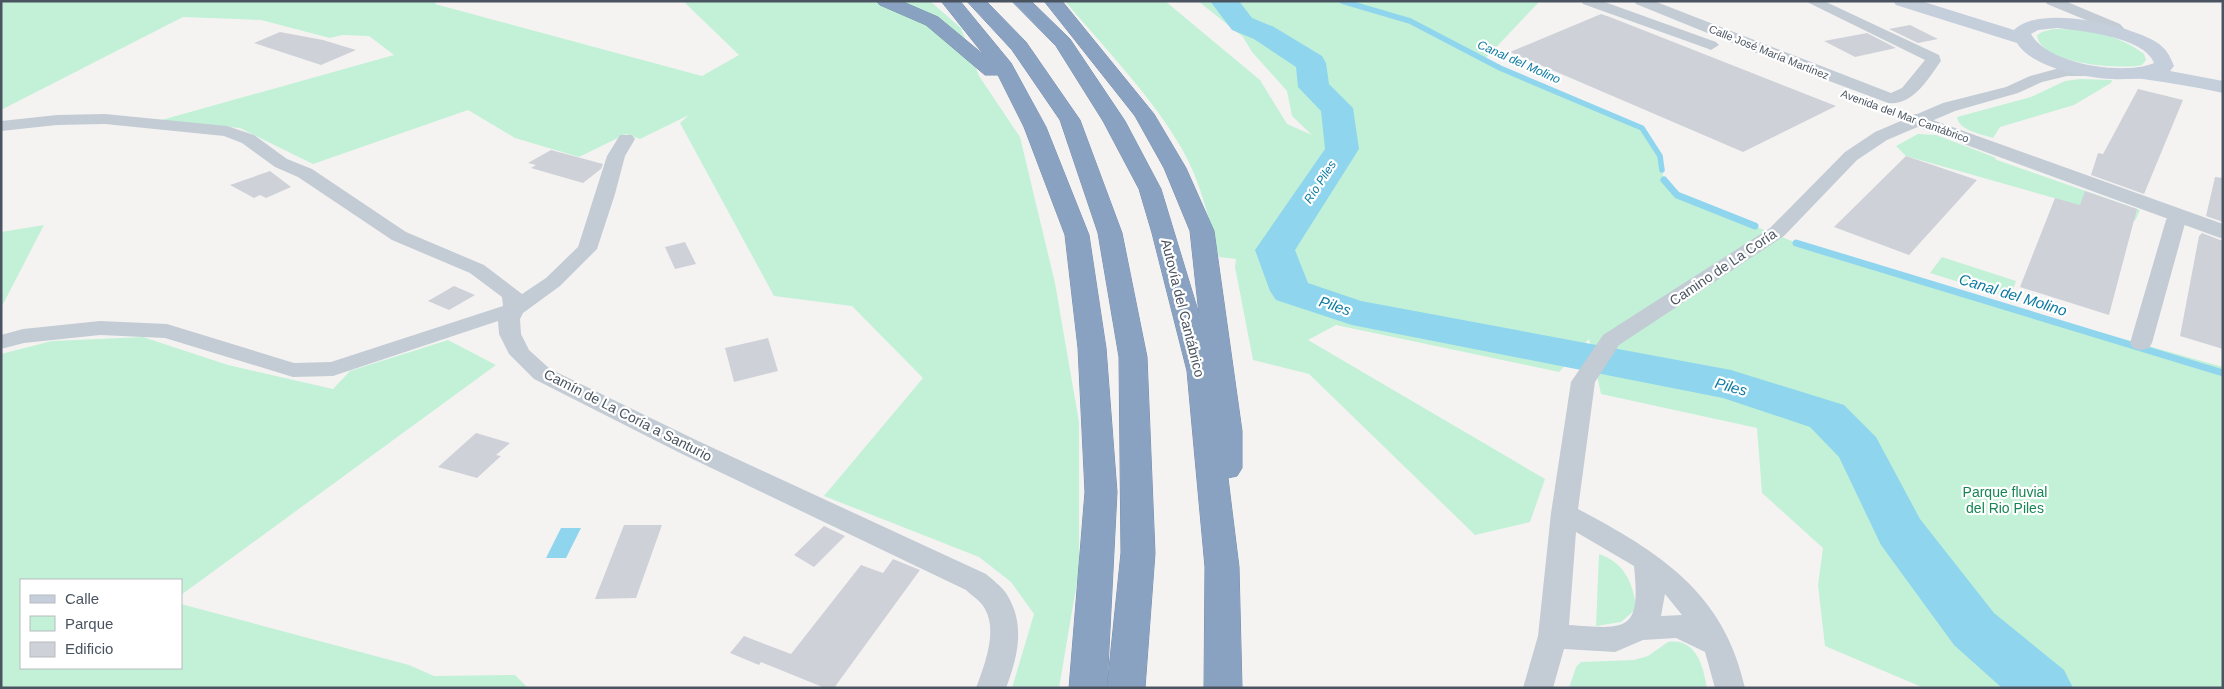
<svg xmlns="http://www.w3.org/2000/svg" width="2224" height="689" viewBox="0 0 2224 689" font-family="Arial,sans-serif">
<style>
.green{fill:#c2f1d7}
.water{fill:#8fd5ee}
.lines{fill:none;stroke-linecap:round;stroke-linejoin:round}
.stream-far1{stroke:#8fd5ee;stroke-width:5.5}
.stream{stroke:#8fd5ee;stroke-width:7}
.river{fill:#8fd5ee;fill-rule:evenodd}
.building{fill:#ced1d8}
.motorway-casing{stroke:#758dad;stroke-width:1}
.minor{fill:#c3ccd4;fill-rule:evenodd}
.tertiary{fill:#c3ccd4;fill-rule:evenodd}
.secondary{fill:#c5cedb;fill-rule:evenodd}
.motorway{fill:#8aa2c1;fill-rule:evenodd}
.labels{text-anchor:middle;stroke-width:4.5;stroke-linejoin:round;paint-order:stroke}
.far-street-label{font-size:11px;fill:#4a5460;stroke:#fff}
.far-water-label{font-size:12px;font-style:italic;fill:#0c7aa2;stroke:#fff}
.street-label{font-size:14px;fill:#4a5460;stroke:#fff}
.park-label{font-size:14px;fill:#178554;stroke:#fff}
.water-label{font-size:15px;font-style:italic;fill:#0c7aa2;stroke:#fff}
</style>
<rect width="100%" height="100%" fill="#f5f3f2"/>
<!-- green -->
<path class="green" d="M1 1H437L435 4 702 76 739 55 683 1H930L961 28 979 76 1020 137 1055 283 1079 422V570L1059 688H1012L1034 614 1011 582 979 557 824 496 923 378 852 306 774 296 680 123 689 115 640 139 626 134 579 157 515 138 468 110 313 164 240 128 158 121 394 55 369 36 342 35 330 38 261 20 183 17 1 110Z
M1065 1H1165L1260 80 1287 124 1312 135 1292 116 1287 91 1252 52 1243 37 1198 1H1336L1371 10 1342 1H1540L1484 60 1642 128 1660 156 1664 182 1677 195 1832 257 2223 367V688H1924L1825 646 1818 585 1823 548 1762 493 1757 428 1601 394 1589 339 1559 372 1336 325 1308 340 1545 479 1530 522 1475 535 1309 374 1253 360 1235 267 1236 259 1219 257C1209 220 1201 182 1182 149 1151 95 1105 49 1065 1Z
M2053 29C2084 29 2119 34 2144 54L2146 60 2142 65C2121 70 2039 64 2037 35L2042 32Z
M2080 79 2112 80 2111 83 2074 105 2000 127 1993 138C1982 134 1959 131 1957 117L2031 97 2065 81Z
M1918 134 1936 135 1994 157 1997 160 2140 210 2135 221 1906 156 1896 146Z
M44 225 1 308V232Z
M1942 257 2016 281 2010 298 1930 273Z
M143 337 228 365 333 389 350 371 448 340 496 365 181 595V580H21V668H181V604L409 665 434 676 515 675 528 688H1V354L52 341Z
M1599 554C1624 562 1634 584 1636 609L1621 622 1596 626Z
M1668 642C1696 638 1703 665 1707 688H1569L1576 667 1581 662 1634 660 1648 656Z"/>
<!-- water -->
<path class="water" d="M561 528H581L566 558H546Z"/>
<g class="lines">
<!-- stream-far1 -->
<path class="stream-far1" d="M1342 1 1410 21 1500 68 1642 128 1660 156 1662 170"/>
<!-- stream -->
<path class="stream" d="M1664 180 1677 195 1755 226
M1796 243 2223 373"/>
<!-- river -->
<path class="river" d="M1210 1H1239L1252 18 1274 27 1322 56 1326 63 1329 84 1353 108 1359 149 1295 250 1308 283 1361 301 1731 370 1844 405 1876 437 1920 519 1994 613 2064 670 2073 688H2002L1954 645 1881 545 1839 457 1810 427 1723 398 1352 325 1276 300 1270 291 1255 250 1325 149 1321 111 1298 87 1296 67 1254 39 1232 30Z"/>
</g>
<!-- building -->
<path class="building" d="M1601 14 1610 17 1836 106 1743 152 1510 52Z
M1910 25 1938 39 1918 43 1889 29Z
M280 32 323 40 356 50 321 65 254 43Z
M1867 33 1896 48 1855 57 1824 41Z
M2138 89 2183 100 2144 194 2091 175 2098 153 2103 154Z
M551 150 603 164 601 169 583 183 531 168 536 165 528 163Z
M1906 156 1977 180 1909 255 1834 227Z
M270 171 291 187 266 198 260 195 254 198 230 185Z
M2215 177 2223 178V222L2206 216Z
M2085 191 2137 209 2109 315 2020 287 2055 198 2080 205Z
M2202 233 2223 241V349L2180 336 2199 236Z
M685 242 696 264 675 269 665 247Z
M454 286 475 295 449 310 428 301Z
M768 338 778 371 734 382 725 348Z
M476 433 510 443 496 455 501 456 477 478 438 467Z
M624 525H662L636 598 595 599Z
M824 526 845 536 814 567 794 555Z
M893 559 920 570 834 688H825L761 662 759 665 730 653 744 636 791 654 861 565 883 573Z"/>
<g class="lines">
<!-- motorway casing -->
<g class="motorway-casing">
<path id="motorway" d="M877 1H901L938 17 984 55 941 1H960L1011 63 1046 127 1089 235 1106 348 1117 492 1107 688H1069L1085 492 1078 348 1065 235 1024 127 998 75H985L926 25 880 5Z
M967 1H986L1026 42 1080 120 1122 233 1147 357 1155 553 1145 688H1107L1121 553 1119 357 1098 233 1060 120 1012 50Z
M1012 1H1031L1070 39 1125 121 1161 189 1199 314 1190 231 1164 168 1135 116 1044 1H1062L1154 114 1186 168 1214 231 1242 431V468L1237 476 1228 478 1239 567 1242 688H1204L1205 567 1187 371 1152 233 1139 189 1103 121 1056 46Z"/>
</g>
<!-- minor -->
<path class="minor" d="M1581 1H1602L1716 42 1719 45 1711 50 1706 48 1583 4Z
M1634 1H1654L1891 93 1902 88 1925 60 1805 1H1824L1939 55 1941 61C1928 79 1913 106 1888 103L1781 63 1636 4Z
M2045 1H2065L2120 24 2129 34 2121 39 2116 37 2110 30 2047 4Z
M2067 66H2095L2103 71 2095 76H2067L2042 82 2018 93 1955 111 1887 140 1857 160 1784 236 1619 345 1595 382 1578 509C1659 552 1724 592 1745 688H1715L1705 652 1676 638 1643 640 1615 652 1564 649 1553 688H1523L1538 636 1551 513 1571 382 1603 335 1770 228 1845 152 1875 132 1943 103 2006 87 2030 76ZM1576 532 1634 566C1641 633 1627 629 1569 625ZM1665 594 1682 615 1661 616Z
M105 114 227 126 254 135 287 159 312 169 406 232 484 265 522 294 546 278 578 247 607 156 620 135H632L635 139 625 156 615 194 597 249 560 286 523 313 520 319 521 334 529 350 550 369 696 440 986 574C993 580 1001 586 1006 593 1026 624 1018 656 1006 688H976C984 666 998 632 985 609 981 601 972 596 966 590L678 452 534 379 509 354 499 334 498 321 333 376 293 377 165 338 100 335 24 343 1 349V335L23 329 100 321 167 324 294 363 331 362 503 306 502 297 470 273 392 240 298 177 275 167 242 143 224 136 105 124 57 125 1 131V121L57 115Z
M2176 214 2183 216 2186 220 2152 343 2149 348 2141 350 2133 348 2130 343 2166 220 2169 216Z"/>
<!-- tertiary -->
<path class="tertiary" d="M1916 114 2223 224V239L1909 124 1906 120 1909 116Z"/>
<!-- secondary -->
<path class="secondary" d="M1893 1H1921L2014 30C2038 4 2129 25 2156 42 2166 48 2170 56 2174 66L2170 71 2223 81V93C2196 87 2170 83 2143 79 2133 78 2122 80 2112 79 2086 78 2032 68 2017 43L1896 5ZM2057 28C2081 31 2145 37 2154 63 2124 76 2047 64 2031 34L2038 30Z"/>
<!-- motorway -->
<use href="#motorway" class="motorway"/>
</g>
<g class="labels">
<!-- far-street labels -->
<g class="far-street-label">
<text transform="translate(1769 52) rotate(22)" y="4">Calle José María Martínez</text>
<text transform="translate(1905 116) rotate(20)" y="4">Avenida del Mar Cantábrico</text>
</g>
<!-- far-water labels -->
<g class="far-water-label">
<text transform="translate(1519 62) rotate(24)" y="4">Canal del Molino</text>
<text transform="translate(1320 182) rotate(-57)" y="4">Río Piles</text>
</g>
<!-- street labels -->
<g class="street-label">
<text transform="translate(1723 267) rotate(-34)" y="5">Camino de La Coría</text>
<text transform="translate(1183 308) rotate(76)" y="5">Autovía del Cantábrico</text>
<text transform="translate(628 415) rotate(27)" y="5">Camín de La Coría a Santurio</text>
</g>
<!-- park labels -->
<g class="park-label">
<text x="2005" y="497">Parque fluvial<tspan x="2005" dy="16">del Rio Piles</tspan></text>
</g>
<!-- water labels -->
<g class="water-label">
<text transform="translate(2013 295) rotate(17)" y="5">Canal del Molino</text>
<text transform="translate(1335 306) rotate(18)" y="5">Piles</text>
<text transform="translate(1731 387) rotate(15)" y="5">Piles</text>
</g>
</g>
<!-- border -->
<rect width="2224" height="689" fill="none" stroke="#4a5460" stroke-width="5"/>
<!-- legend -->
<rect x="20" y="579" width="162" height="90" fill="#ffffff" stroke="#b7bbbf"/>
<rect x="30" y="595" width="25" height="8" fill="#c5cedb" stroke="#b7bbbf"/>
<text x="65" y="604" font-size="15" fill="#4a5460">Calle</text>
<rect x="30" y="616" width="25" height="15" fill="#c2f1d7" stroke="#b7bbbf"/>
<text x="65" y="629" font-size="15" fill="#4a5460">Parque</text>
<rect x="30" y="642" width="25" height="15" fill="#ced1d8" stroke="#b7bbbf"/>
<text x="65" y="654" font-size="15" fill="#4a5460">Edificio</text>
</svg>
